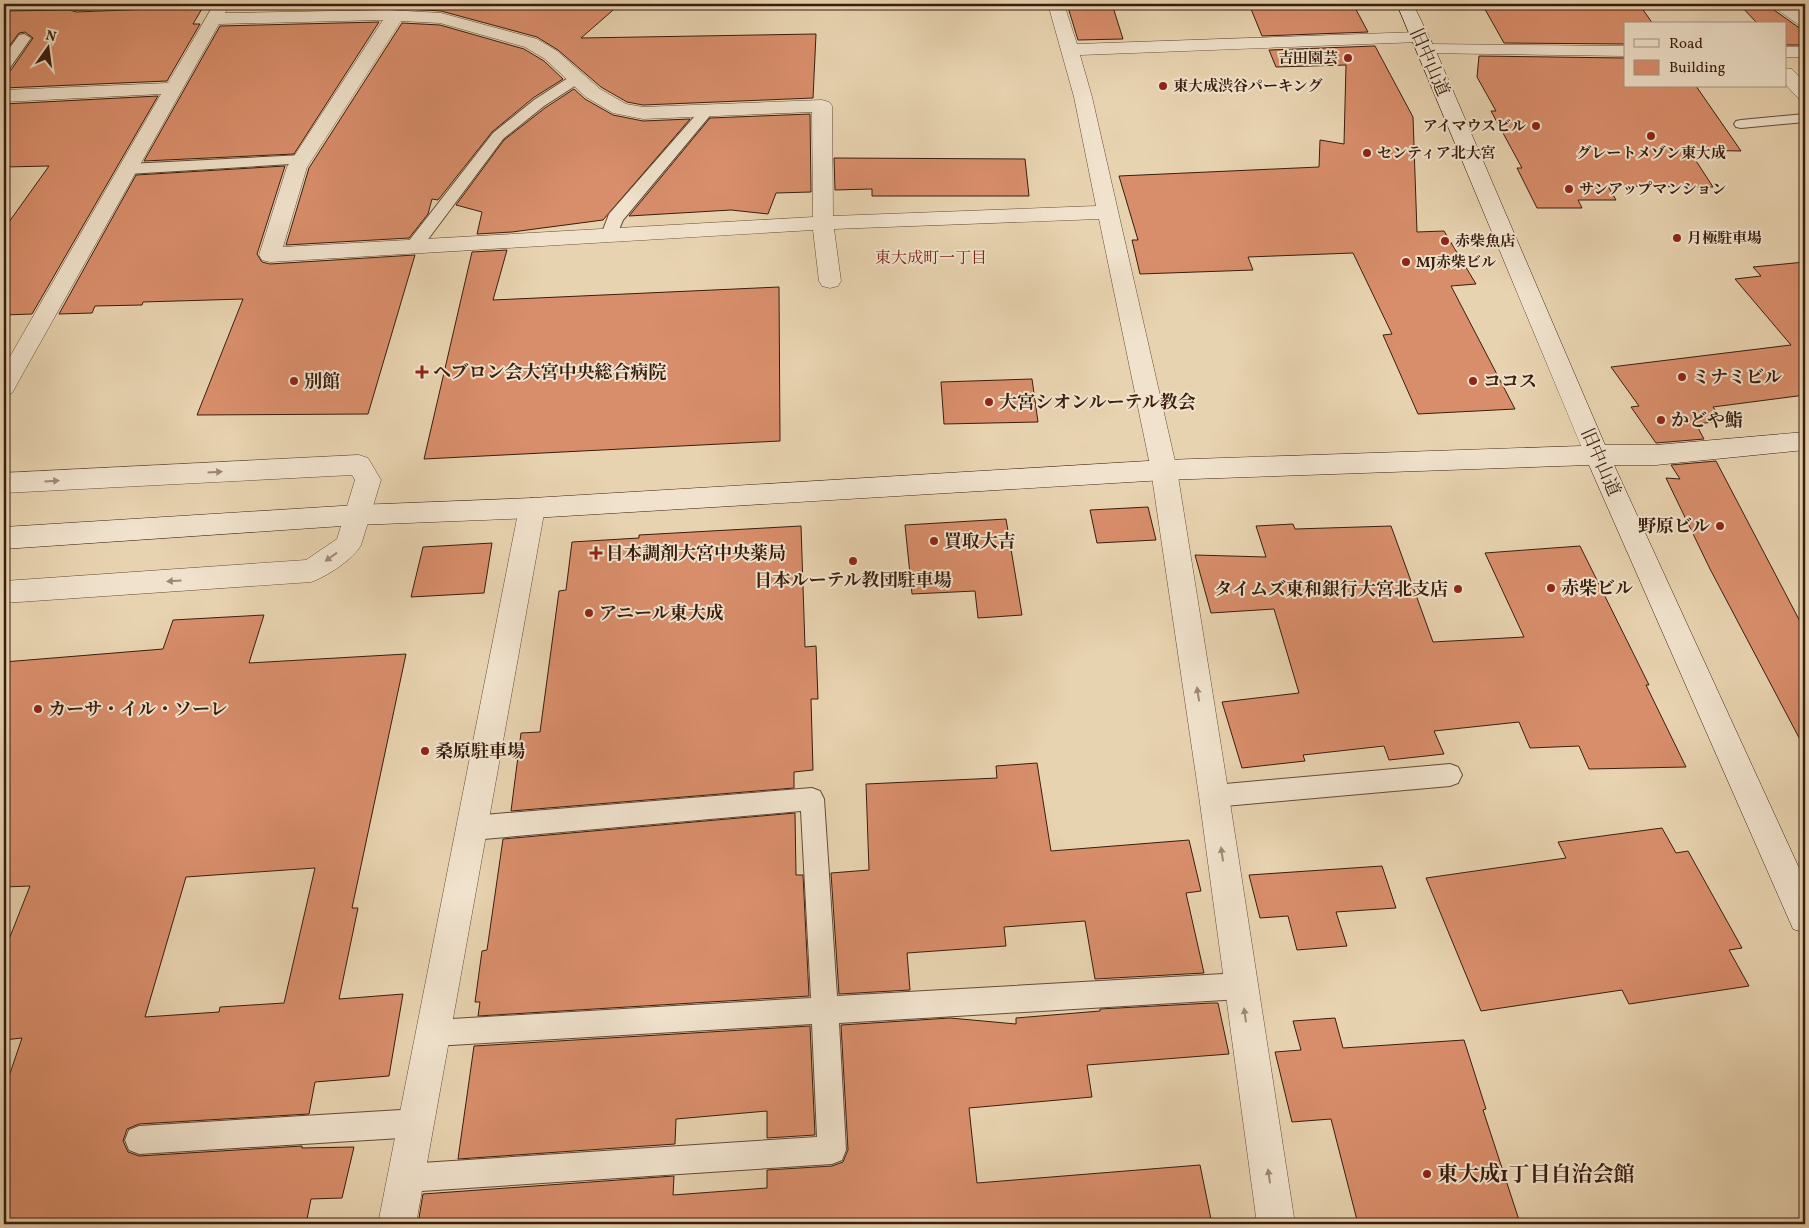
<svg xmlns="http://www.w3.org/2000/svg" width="1809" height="1228" viewBox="0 0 1809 1228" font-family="Vollkorn,'Noto Serif JP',serif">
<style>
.building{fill:#d98e6b;stroke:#391d0e;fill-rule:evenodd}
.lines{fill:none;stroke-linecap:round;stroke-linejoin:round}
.lane-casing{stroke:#654a36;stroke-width:2}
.street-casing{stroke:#654a36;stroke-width:1}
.secondary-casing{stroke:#391d0e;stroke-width:1}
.lane{fill:#f0e2cc;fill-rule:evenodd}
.street{fill:#f0e2cc;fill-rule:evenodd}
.secondary{fill:#f0e2cc;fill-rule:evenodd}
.oneway{fill:#9e8976}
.poi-dot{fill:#8f2418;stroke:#f0e2cc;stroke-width:2}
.labels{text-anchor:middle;stroke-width:4;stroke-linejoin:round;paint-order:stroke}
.far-poi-label{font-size:15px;font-weight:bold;fill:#391d0e;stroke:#f0e2cc;text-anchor:start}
.far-neighbourhood-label{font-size:16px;fill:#7a1f14;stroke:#f0e2cc}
.street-label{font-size:18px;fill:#391d0e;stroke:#f0e2cc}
.poi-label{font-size:18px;font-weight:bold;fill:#391d0e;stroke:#f0e2cc;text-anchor:start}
.near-poi-label{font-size:21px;font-weight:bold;fill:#391d0e;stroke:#f0e2cc;text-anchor:start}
</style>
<rect width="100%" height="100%" fill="#e8d3b0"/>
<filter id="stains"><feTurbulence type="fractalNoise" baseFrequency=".004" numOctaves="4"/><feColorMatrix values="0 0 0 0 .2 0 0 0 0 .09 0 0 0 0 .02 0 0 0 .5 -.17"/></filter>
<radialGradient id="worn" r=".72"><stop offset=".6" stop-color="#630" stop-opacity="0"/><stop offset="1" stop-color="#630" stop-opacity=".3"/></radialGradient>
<!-- building -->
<path class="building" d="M354 4H620L581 38 816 34 813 98 643 105 627 102 601 87 558 50 537 37 441 11 389 8 353 9Z
M1067 4H1112L1123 39 1078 40Z
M1249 4H1353L1368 32 1262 36Z
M1482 4H1639L1653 24H1625V44L1504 43Z
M1739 4H1771L1774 10 1798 27 1805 28V45H1785V24H1758Z
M203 7 193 24H200L167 81 4 88V72L11 70 33 38 25 32 19 33 4 53V11L70 10 76 12Z
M379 22 294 154 144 161 220 26Z
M402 23 440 25 524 49 544 61 563 79 533 98 492 132 438 200 432 199 428 214 409 238 286 245 309 168Z
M1375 46 1413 117 1417 232 1444 231 1476 284 1451 286 1515 409 1418 414 1383 335 1392 334 1353 253 1248 257 1253 270 1140 274 1132 240H1138L1119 176 1319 167 1320 140 1344 144 1346 65 1276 67 1269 50Z
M1479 56 1625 58V86H1696L1741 151 1689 150 1713 187 1608 186 1616 200H1578L1582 208H1537L1517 168H1522L1491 111H1496L1477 77Z
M574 89 585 99 613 115 643 121 690 119 603 220 512 232 477 234 482 212 456 205 504 140 545 108Z
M158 96 32 314 4 315V229L49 166 4 167V104Z
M810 114 811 192 776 193 768 214 731 210 629 216 710 118Z
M834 158 1025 159 1029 196H872V189L835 190Z
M285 166 257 254 262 262 270 264 415 255 368 414 197 415 243 299 143 302 142 305 95 306 92 313 59 314 136 175Z
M507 250 493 300 779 287 780 441 424 459 472 252Z
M1805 262V395L1713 407 1723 421 1696 424 1704 439 1656 443 1631 407 1639 406 1611 367 1791 345 1735 279 1761 276 1753 267Z
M1032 379 1038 422 944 424 941 382Z
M1716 461 1805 631V749L1710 569 1666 478 1680 479 1671 465Z
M1148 507 1156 540 1097 543 1090 510Z
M1006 519 1022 615 978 618 975 591 912 594 905 525Z
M1293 524 1295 529 1391 526 1433 642 1524 637 1485 553 1580 546 1649 685H1646L1686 767 1589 769 1579 746 1530 748 1519 722 1434 731 1444 754 1389 760 1384 746 1303 755 1305 761 1242 768 1222 702 1299 693 1274 609 1211 613 1195 555 1266 557 1256 526Z
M801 526 805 647 816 646 818 699H811L813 770 794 772V788L511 811 521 733 540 732 559 591 566 590 572 542 639 538V535Z
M492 543 484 593 411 597 423 547Z
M264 615 249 663 406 654 352 908H358L339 999 403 994 389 1076 315 1082 309 1114 139 1124 127 1129 123 1141 128 1152 139 1156 302 1146V1148L354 1147 342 1198 311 1199 306 1224H4V1091L22 1038 4 1040V952L30 886 4 887V662L163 649 173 620ZM315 868 284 1003 220 1007 219 1012 145 1017 186 877Z
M1037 763 1051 851 1189 840 1201 891 1186 893 1204 973 1095 979 1085 921 1004 927 1006 946 907 953 910 990 839 994 831 873 869 870 866 784 997 778 996 766Z
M795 813 796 875H803L809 996 478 1016 480 1002H475L482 951 487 950 503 839Z
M1662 828 1676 853 1688 851 1742 948 1729 950 1749 986 1629 1004 1622 990 1481 1011 1426 878 1566 858 1558 842Z
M1382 866 1396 908 1336 912 1347 946 1297 950 1288 916 1260 918 1249 875Z
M1211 1003H1218L1229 1054 1087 1065 1092 1097 969 1108 977 1183 1200 1165 1212 1224H418L423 1194 674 1176 673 1195 767 1188V1170L832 1166 843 1162 848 1150 841 1025 950 1018 1016 1024V1018L1100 1011V1009Z
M1335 1018 1343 1048 1464 1040 1486 1109 1483 1110 1519 1220 1456 1224H1358L1331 1119 1292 1122 1275 1052 1301 1050 1293 1021Z
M810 1026 815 1135 767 1138V1111L676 1119 675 1144 458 1159 474 1046Z"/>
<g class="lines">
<!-- lane casing -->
<g class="lane-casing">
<path id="lane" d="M70 4H144L137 8 76 10 71 9Z
M24 34 31 38 9 69 4 70V56L19 35Z
M576 75 581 76 583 79 581 82 544 106 503 139 420 250 414 251 408 250 406 246 408 242 493 133 534 100 571 76Z
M706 108 711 109 713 112 623 220 615 239 609 240 603 239 601 235 609 214 701 109Z
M1805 114V122L1741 128 1736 127 1734 124 1736 121 1741 120Z
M302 155 307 157 310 160 307 163 128 174 123 172 120 169 123 166 128 164Z
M1450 764 1458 767 1462 775 1458 783 1450 786 1214 807 1206 804 1202 796 1206 788 1214 785Z
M812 788 820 791 824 799 837 996 1241 973 1250 977 1254 986 1250 995 1241 999 839 1023 846 1150 842 1160 832 1164 406 1192 396 1188 392 1178 396 1168 406 1164 817 1137 812 1024 434 1046 425 1042 421 1033 425 1024 434 1020 811 998 801 811 472 840 464 836 460 828 464 820 472 816Z
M417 1109 427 1113 431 1123 427 1133 417 1137 139 1154 129 1150 125 1140 129 1130 139 1126Z"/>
</g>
<!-- street casing -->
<g class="street-casing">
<path id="street" d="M214 4H230L225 13 389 10 441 13 537 39 557 51 600 89 626 104 643 107 822 100 829 102 832 106 833 216 1096 206 1074 97 1048 4H1064L1077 44 1419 32 1425 33 1428 37 1425 41 1419 42 1080 55 1092 97 1177 470 1229 796 1295 1224H1257L1199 796 1151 470 1099 219 834 229 841 281 838 286 830 288 822 286 819 281 813 230 270 262 262 260 259 255 287 167 383 20 219 24 12 393 4 396V367L161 94 4 102V90L168 83ZM401 21 440 23 525 47 545 59 586 97 613 113 643 119 812 112 813 217 283 247 307 167Z
M1773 4H1792L1805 13V26L1799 25 1775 8Z
M1426 44 1625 46V56L1420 53 1417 49 1420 45Z
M1785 47H1805V57H1785Z
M1785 68 1792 69 1805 83V100L1798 98 1785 84Z
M359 455 368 458 381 480 361 545C354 559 326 577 311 582L4 603V581L306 560 337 539 355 480 352 475 4 493V473Z
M532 498 541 501 545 508 416 1224H378L519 508 523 501Z"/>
</g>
<!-- secondary casing -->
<g class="secondary-casing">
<path id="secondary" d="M1397 4H1413L1435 49 1605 445H1656L1805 432V450L1656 465H1614L1805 881V933L1793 929 1589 465 1164 480 532 518 357 525 4 549V527L357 505 532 498 1164 460 1581 446Z"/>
</g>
<!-- lane -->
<use href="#lane" class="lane"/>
<!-- street -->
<use href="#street" class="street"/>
<!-- secondary -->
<use href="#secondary" class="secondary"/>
</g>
<!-- one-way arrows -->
<defs><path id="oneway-solid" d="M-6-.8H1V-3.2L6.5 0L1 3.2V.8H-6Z" transform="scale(1.25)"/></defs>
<g class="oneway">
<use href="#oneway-solid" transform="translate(215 472) rotate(-3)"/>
<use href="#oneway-solid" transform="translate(52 481) rotate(-3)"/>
<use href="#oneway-solid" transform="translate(331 557) rotate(144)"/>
<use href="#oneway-solid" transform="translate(174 581) rotate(176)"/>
<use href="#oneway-solid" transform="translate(1198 694) rotate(-99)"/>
<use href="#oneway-solid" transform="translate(1222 854) rotate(-98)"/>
<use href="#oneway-solid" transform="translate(1245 1015) rotate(-98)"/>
<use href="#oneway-solid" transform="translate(1269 1176) rotate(-98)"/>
</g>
<!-- markers -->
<g class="poi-dot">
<circle cx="1348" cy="58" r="5"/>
<circle cx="1163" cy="86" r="5"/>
<circle cx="1536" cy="126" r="5"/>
<circle cx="1651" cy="136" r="5"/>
<circle cx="1367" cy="153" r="5"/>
<circle cx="1569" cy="189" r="5"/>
<circle cx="1677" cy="238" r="5"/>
<circle cx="1445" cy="241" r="5"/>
<circle cx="1406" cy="262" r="5"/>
<path d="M419.5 364.5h5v5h5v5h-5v5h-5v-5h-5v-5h5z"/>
<circle cx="1682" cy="377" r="5"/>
<circle cx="294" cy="381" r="5"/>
<circle cx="1473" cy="381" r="5"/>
<circle cx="989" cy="402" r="5"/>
<circle cx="1661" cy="420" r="5"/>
<circle cx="1720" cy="526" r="5"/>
<circle cx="934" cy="541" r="5"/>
<path d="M593.5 545.5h5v5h5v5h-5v5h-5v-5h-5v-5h5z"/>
<circle cx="853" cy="561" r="5"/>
<circle cx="1551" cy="588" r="5"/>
<circle cx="1458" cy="589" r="5"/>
<circle cx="589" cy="613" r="5"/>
<circle cx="38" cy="709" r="5"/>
<circle cx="425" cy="751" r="5"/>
<circle cx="1427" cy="1174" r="5"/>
</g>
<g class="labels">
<!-- far-poi labels -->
<g class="far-poi-label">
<text x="1338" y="63" text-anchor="end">吉田園芸</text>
<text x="1173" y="91">東大成渋谷パーキング</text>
<text x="1526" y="131" text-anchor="end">アイマウスビル</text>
<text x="1377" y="158">センティア北大宮</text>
<text x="1651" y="158" text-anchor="middle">グレートメゾン東大成</text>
<text x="1579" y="194">サンアップマンション</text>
<text x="1687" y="243">月極駐車場</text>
<text x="1455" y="246">赤柴魚店</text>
<text x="1416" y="267">MJ赤柴ビル</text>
</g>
<!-- far-neighbourhood labels -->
<g class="far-neighbourhood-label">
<text x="931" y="263">東大成町一丁目</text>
</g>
<!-- street labels -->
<g class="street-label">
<text transform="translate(1430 62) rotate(66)" y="6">旧中山道</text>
<text transform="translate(1601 462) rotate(66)" y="6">旧中山道</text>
</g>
<!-- poi labels -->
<g class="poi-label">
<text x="433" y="378">ヘブロン会大宮中央総合病院</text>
<text x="1692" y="383">ミナミビル</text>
<text x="304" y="387">別館</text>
<text x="1483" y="387">ココス</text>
<text x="999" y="408">大宮シオンルーテル教会</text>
<text x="1671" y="426">かどや鮨</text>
<text x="1710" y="532" text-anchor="end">野原ビル</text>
<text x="944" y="547">買取大吉</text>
<text x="606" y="559">日本調剤大宮中央薬局</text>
<text x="853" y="586" text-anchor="middle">日本ルーテル教団駐車場</text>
<text x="1561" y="594">赤柴ビル</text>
<text x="1448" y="595" text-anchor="end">タイムズ東和銀行大宮北支店</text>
<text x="599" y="619">アニール東大成</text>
<text x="48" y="715">カーサ・イル・ソーレ</text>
<text x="435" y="757">桑原駐車場</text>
</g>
<!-- near-poi labels -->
<g class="near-poi-label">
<text x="1437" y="1181">東大成1丁目自治会館</text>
</g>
</g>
<!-- margin -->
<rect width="1809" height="1228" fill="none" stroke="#e8d3b0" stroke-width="20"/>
<rect x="5" y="5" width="1799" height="1218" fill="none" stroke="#391d0e" stroke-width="2.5"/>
<rect x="10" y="10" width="1789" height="1208" fill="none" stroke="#391d0e"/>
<!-- legend -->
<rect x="1624" y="22" width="162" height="65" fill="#f0e2cc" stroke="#a79380"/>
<rect x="1634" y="39" width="25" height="8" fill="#f0e2cc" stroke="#a79380"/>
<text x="1669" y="48" font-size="15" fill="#391d0e">Road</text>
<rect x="1634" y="60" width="25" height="15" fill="#d98e6b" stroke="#a79380"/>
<text x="1669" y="72" font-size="15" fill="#391d0e">Building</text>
<!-- north arrow -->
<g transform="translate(48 48) rotate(14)" stroke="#f0e2cc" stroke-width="4" paint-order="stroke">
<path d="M0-4L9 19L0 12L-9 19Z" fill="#391d0e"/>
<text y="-8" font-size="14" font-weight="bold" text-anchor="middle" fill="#391d0e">N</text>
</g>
<rect width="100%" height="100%" filter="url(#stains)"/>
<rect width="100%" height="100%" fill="url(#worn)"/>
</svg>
